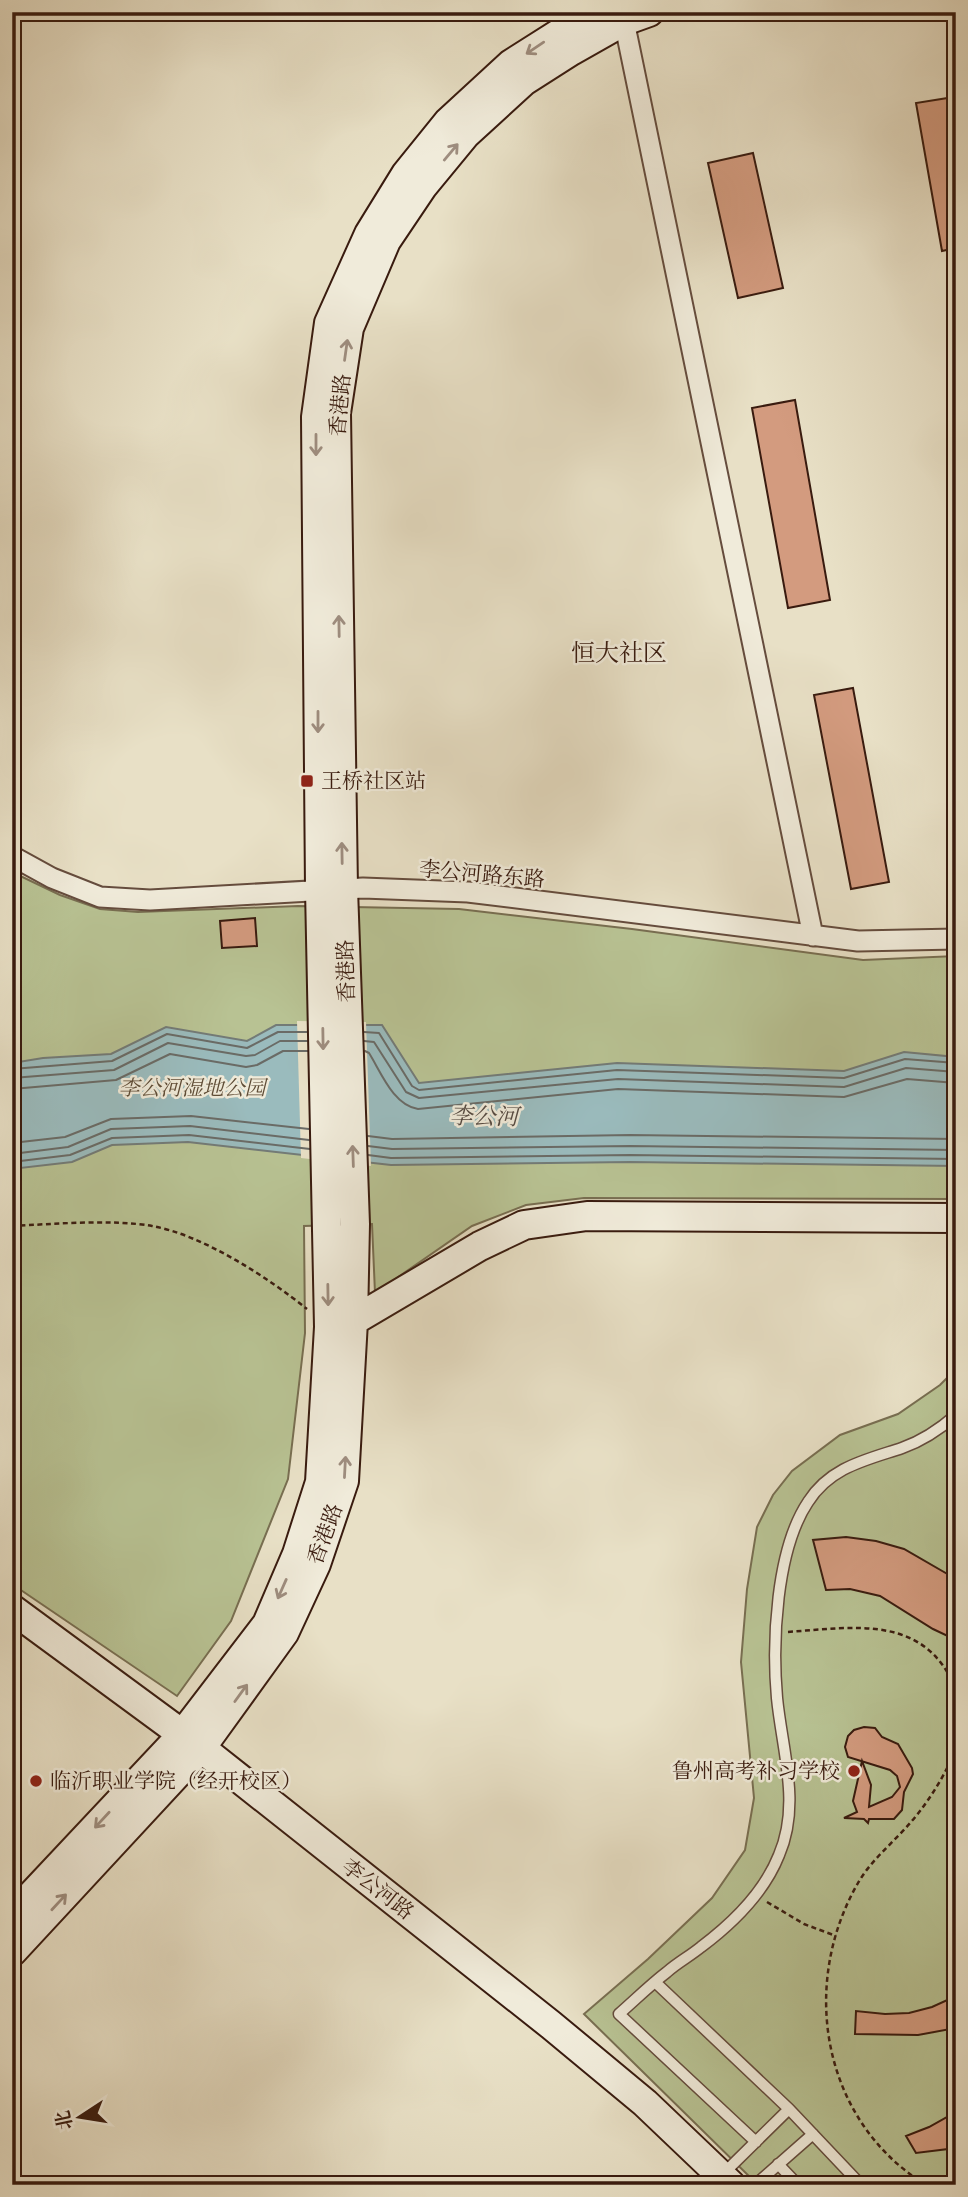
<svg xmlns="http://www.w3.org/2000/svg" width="968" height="2197" viewBox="0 0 968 2197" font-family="'IM FELL English','Noto Serif SC',serif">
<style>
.green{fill:#b8c293;stroke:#786e51;stroke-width:2}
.water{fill:#9abbbd;stroke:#737b77;stroke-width:2}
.pier{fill:#e8e0c6}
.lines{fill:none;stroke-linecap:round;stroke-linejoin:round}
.shore{stroke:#6a6b66;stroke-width:2}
.building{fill:#d39b7f;stroke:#391b0f;stroke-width:2}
.lane-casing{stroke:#654c3d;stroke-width:13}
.street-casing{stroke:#654c3d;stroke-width:23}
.secondary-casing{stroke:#391b0f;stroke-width:32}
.path{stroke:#391b0f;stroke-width:2.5;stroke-dasharray:5 3.5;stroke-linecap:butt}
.lane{stroke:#f0ebda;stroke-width:10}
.street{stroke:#f0ebda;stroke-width:19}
.secondary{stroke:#f0ebda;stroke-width:28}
.oneway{stroke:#9e8d7f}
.poi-dot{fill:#8f2418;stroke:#f0ebda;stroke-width:2.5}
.labels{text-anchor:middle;stroke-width:5;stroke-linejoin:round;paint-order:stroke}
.street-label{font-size:21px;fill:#391b0f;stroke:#f0ebda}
.poi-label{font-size:21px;fill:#391b0f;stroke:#f0ebda;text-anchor:start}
.park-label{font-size:21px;font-style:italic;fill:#5f4d37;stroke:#f0ebda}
.water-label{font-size:23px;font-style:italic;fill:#564b43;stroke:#f0ebda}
.quarter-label{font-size:24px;fill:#391b0f;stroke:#f0ebda}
</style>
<rect width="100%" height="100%" fill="#e8e0c6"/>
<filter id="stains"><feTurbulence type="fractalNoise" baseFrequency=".00286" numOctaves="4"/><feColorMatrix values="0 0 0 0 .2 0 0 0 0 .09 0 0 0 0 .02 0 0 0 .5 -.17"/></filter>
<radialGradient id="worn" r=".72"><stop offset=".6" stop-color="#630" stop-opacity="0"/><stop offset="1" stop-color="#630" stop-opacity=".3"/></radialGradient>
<!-- green -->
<path class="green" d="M12 872 60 895 100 909 138 912 298 906 459 909 632 929 863 960 956 956V1199L584 1198 526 1205 472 1226 375 1293 372 1224 304 1226 305 1333 288 1479 231 1621 177 1696 12 1584Z
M956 1369V2185H758L584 2014 648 1959 712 1898 745 1850 754 1798 741 1662 747 1589 757 1527 773 1495 792 1471 840 1435 898 1414 940 1385Z"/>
<!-- water -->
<path class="water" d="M276 1025H382L419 1083 617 1063 844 1071 904 1052 956 1057V1166L630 1162 391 1165 188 1142 112 1145 72 1162 12 1169V1063L43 1058 111 1054 166 1027 247 1041Z"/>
<!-- pier -->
<path class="pier" d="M297 1021 366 1022 371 1166 301 1158Z"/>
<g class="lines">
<!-- shore -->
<path class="shore" d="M364 1032 379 1033 412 1086 419 1090 617 1070 844 1078 905 1059 956 1063
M364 1041 374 1042 406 1092 419 1098 618 1079 844 1087 906 1068 956 1072
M365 1051 369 1053C381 1072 393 1105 418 1109L618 1089 844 1097 907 1079 956 1083
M12 1069 112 1061 167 1034 247 1048 278 1032H307
M12 1078 114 1070 168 1043 246 1056 255 1055 280 1041H307
M12 1089 116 1080 170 1054 246 1067 257 1065 283 1051H308
M368 1136 392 1139 630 1135 956 1139
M12 1143 65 1137 111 1119 191 1116 309 1129
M368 1146 392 1149 630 1146 956 1150
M12 1154 68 1147 111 1129 190 1126 309 1140
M368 1155 391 1158 630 1155 956 1159
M12 1162 70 1155 112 1138 189 1135 310 1149"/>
</g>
<!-- building -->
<path class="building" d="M954 97 956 248 942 251 916 103Z
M753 153 783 288 738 298 708 163Z
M795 400 830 600 788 608 752 408Z
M853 688 889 882 851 889 814 695Z
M255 918 257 946 222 948 220 921Z
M846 1537 876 1541 904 1549 956 1579V1640L933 1629 880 1596 850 1589 826 1590 813 1540Z
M864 1727 875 1728 882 1737 898 1744 912 1768 913 1774 904 1792 902 1810 894 1819H869L868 1823 864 1819 844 1818 857 1812 853 1801 862 1761 871 1785 869 1807 892 1797 900 1787 897 1776 890 1770 848 1757 845 1747 848 1736 854 1730Z
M956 1996V2028L918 2035 855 2034 856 2011 885 2014 909 2013 932 2007Z
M956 2112V2148L916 2153 906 2136 929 2127Z"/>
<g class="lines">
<!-- lane casing -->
<g class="lane-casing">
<path id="lane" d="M655 1982 789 2109 861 2185
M756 2142 619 2014C635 2000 650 1985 667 1972 677 1963 690 1956 701 1947 733 1923 764 1893 779 1855 801 1804 782 1750 777 1698 772 1642 776 1550 808 1502 830 1467 866 1460 902 1448 922 1441 940 1429 956 1415
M778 2164 798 2185
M722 2175 789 2109
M755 2185 813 2134"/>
</g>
<!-- street casing -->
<g class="street-casing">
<path id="street" d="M624 21 813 936
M12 856 52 878 100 897 150 900 363 888 468 892 858 941 956 939"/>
</g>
<!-- secondary casing -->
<g class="secondary-casing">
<path id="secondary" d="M353 1321 480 1246 524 1225 587 1216 956 1218
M12 1609 201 1748 551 2025 645 2103 731 2185
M12 1916 182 1735 267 1624 297 1554 320 1482 329 1327 320 889 316 417 329 323 369 234 406 174 448 122 511 64 593 12
M12 1952 201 1748 284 1633 316 1564 344 1481 353 1321 355 1224 343 889 336 413 349 328 386 241 423 186 465 135 524 81 571 51 624 21 649 12"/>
</g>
<!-- path -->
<path class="path" d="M12 1226C54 1224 112 1219 152 1226 203 1235 267 1277 307 1309
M788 1632C855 1627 926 1614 956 1690
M767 1902 804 1924 836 1936
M926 2185C822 2121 799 1985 858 1883 871 1860 894 1842 911 1822 930 1800 944 1776 956 1750"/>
<!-- lane -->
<use href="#lane" class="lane"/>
<!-- street -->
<use href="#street" class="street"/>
<!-- secondary -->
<use href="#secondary" class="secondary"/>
</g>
<!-- one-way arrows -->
<defs><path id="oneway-shaft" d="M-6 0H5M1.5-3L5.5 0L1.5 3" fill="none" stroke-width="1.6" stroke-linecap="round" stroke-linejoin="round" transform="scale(1.75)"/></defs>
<g class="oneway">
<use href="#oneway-shaft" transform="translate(535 48) rotate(146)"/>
<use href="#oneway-shaft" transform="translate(451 152) rotate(-50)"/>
<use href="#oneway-shaft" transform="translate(346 350) rotate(-82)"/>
<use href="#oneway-shaft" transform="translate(316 445) rotate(90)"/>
<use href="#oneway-shaft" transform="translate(339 626) rotate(-91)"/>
<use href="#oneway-shaft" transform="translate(318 722) rotate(90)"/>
<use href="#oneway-shaft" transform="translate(342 853) rotate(-91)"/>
<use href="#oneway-shaft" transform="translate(323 1039) rotate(89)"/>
<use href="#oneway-shaft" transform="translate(353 1156) rotate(-92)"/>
<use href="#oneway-shaft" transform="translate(328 1295) rotate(89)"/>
<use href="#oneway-shaft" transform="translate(345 1467) rotate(-87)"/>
<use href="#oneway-shaft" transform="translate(282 1589) rotate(114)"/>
<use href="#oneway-shaft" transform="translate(241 1693) rotate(-54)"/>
<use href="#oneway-shaft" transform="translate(102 1820) rotate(133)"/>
<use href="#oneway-shaft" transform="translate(59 1902) rotate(-47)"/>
</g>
<!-- markers -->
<g class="poi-dot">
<rect x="300" y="774" width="14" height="14" rx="3.5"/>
<circle cx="854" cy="1771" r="7"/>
<circle cx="36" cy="1781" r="7"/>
</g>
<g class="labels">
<!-- street labels -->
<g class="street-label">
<text transform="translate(340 405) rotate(-85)" y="7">香港路</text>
<text transform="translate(482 874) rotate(5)" y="7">李公河路东路</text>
<text transform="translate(346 971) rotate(-92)" y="7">香港路</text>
<text transform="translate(325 1534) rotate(-70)" y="7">香港路</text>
<text transform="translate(378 1889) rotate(38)" y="7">李公河路</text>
</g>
<!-- poi labels -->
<g class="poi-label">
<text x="321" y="788">王桥社区站</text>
<text x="840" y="1778" text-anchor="end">鲁州高考补习学校</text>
<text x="50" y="1788">临沂职业学院（经开校区）</text>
</g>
<!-- park labels -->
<g class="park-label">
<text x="192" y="1095">李公河湿地公园</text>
</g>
<!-- water labels -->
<g class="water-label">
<text transform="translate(484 1116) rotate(1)" y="8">李公河</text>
</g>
<!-- quarter labels -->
<g class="quarter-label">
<text x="619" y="661">恒大社区</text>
</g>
</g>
<!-- margin -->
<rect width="968" height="2197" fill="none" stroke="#e8e0c6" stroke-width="42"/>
<rect x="14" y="14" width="940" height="2169" fill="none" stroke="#391b0f" stroke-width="3.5"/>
<rect x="21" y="21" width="926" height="2155" fill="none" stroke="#391b0f" stroke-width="2"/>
<!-- north arrow -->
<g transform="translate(80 2117) rotate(258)" stroke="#f0ebda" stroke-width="5" paint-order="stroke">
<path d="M0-5L12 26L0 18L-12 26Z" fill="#391b0f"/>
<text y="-10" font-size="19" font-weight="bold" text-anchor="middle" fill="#391b0f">北</text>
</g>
<rect width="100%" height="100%" filter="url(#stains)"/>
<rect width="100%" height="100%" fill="url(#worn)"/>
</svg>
